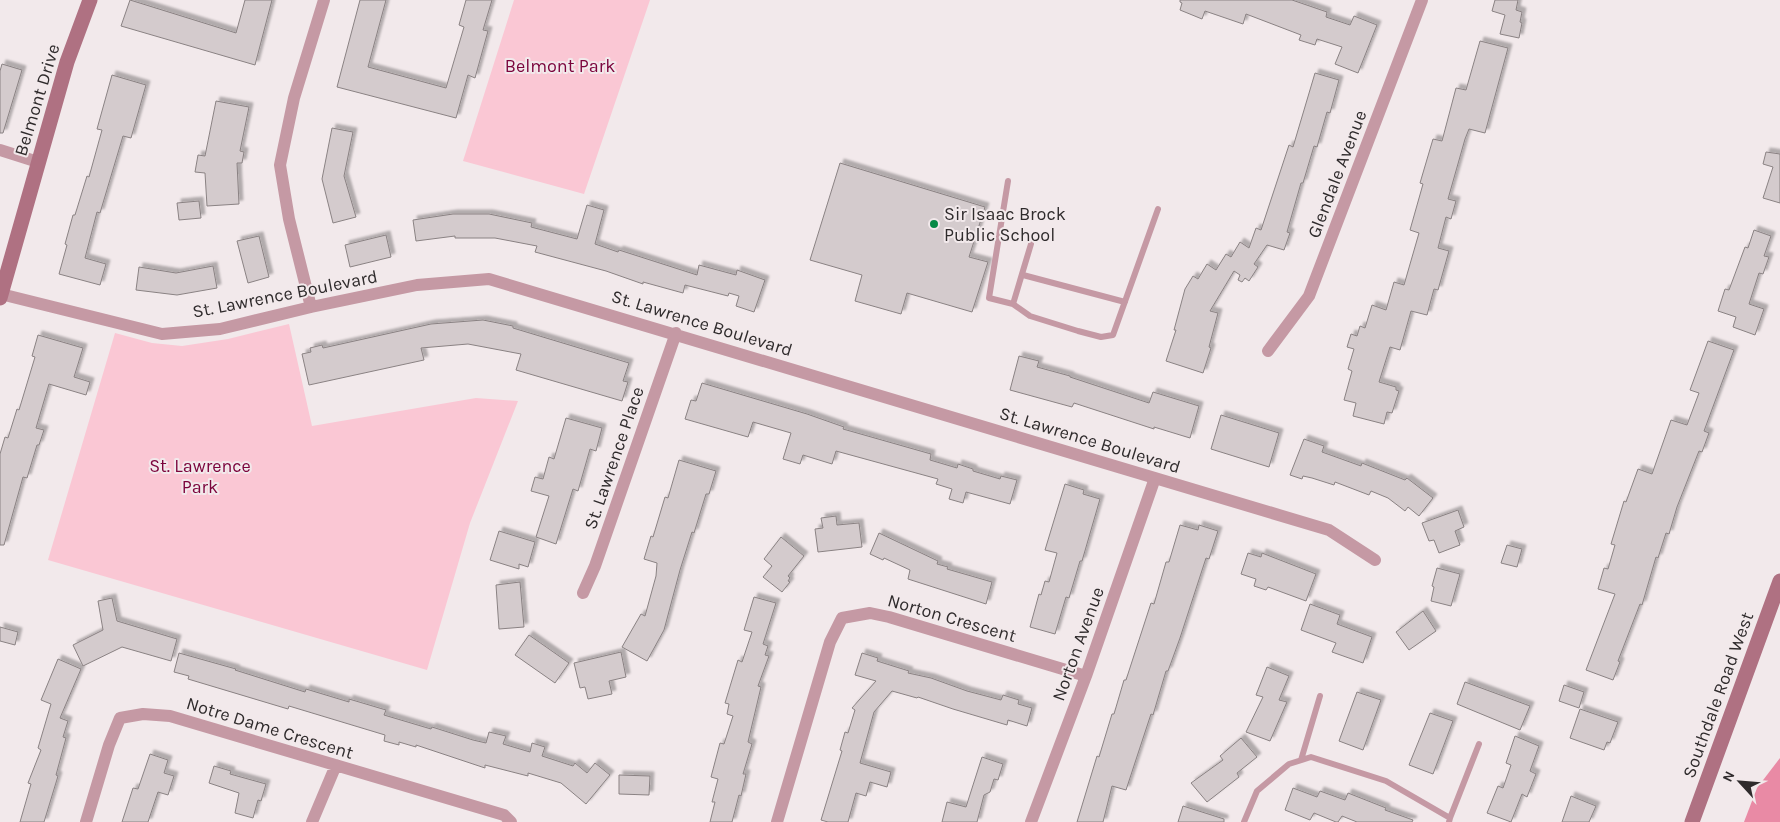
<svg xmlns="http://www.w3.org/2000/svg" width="1780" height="822" viewBox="0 0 1780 822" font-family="Karla,sans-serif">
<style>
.green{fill:#fac7d4}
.forest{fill:#e98aa5}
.building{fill:#d4cbcd;stroke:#8a8283;filter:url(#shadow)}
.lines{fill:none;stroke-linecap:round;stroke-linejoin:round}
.lane{stroke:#c599a4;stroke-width:6}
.street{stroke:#c599a4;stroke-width:12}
.secondary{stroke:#af7182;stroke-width:15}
.poi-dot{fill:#078a46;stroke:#f2e9eb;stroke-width:2}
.labels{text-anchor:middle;stroke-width:4;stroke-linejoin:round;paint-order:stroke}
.park-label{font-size:18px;fill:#7b043c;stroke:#f2e9eb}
.street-label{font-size:18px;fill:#2f2b2c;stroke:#f2e9eb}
.poi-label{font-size:18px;fill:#2f2b2c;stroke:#f2e9eb;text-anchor:start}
</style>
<defs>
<filter id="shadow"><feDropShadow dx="4" dy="-4" stdDeviation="1" flood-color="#0004"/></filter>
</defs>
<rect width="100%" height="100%" fill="#f2e9eb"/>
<!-- green -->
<path class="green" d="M514 0H650L584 194 463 161Z
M289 324 312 426 476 398 518 401 470 523 427 670 48 560 115 333 152 343 182 346 228 339Z"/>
<!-- forest -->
<path class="forest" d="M1780 758V822H1744L1757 788Z"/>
<!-- building -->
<path class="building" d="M130 0 236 33 245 0H272L255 65 121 26Z
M360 0H386L368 67 446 88 464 27 459 25 466 0H492L483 30 488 31 475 78 468 75 456 118 337 87Z
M1180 0H1292L1327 12 1326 17 1350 25 1354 16 1377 25 1358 73 1335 64 1342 47 1317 39 1315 45 1299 40 1301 35 1246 14 1243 24 1205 11 1202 19 1180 10 1182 3 1180 2Z
M1495 0H1518L1516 10 1522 12 1520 22 1522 23 1519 38 1500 34 1505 15 1492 11Z
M1480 41 1508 48 1485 133 1469 129 1465 139 1448 199 1456 201 1451 219 1446 217 1438 248 1449 251 1438 290 1434 289 1427 315 1411 311 1400 350 1390 347 1379 382 1396 387V390L1399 391 1392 413 1387 412 1384 424 1353 416 1356 403 1344 400 1352 371 1348 369 1354 349 1347 347 1351 334 1357 336 1360 326 1365 328 1372 305 1386 310 1394 282 1404 285 1419 233 1410 230 1423 184 1420 183 1433 139 1442 141 1456 88 1466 90Z
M2 64 22 70 3 133H0V71Z
M1315 73 1339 80 1330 113 1327 112 1317 147 1314 146 1303 183H1301L1287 232 1290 233 1284 250 1267 245 1254 264 1258 267 1249 281 1245 278 1242 282 1238 280 1240 275 1234 271 1210 311 1218 313 1209 347 1211 348 1203 373 1166 361 1176 330H1174L1185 289 1193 276 1198 279 1207 264 1216 270 1226 254 1231 257 1240 242 1249 248 1256 228 1261 230 1289 145 1293 147Z
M112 75 146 85 131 138 123 136 100 213 97 212 85 258 106 264 100 285 59 274 67 245 65 244 73 215H75L87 176 89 177 102 130 97 129Z
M216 101 249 107 240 151 244 152 242 163H237L239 204 207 206 205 173 195 172 198 155 205 156Z
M332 128 353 132 344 176 356 217 333 223 322 179Z
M1766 152 1780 154V203L1763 198 1773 167 1763 164Z
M840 163 985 207 969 257 988 262 972 312 907 293 901 314 855 301 862 275 810 260Z
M199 201 201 218 179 220 177 203Z
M587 205 604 210 595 244 618 252 619 250 697 275 699 265 736 275 737 270 765 280 754 312 736 306 739 296 729 293 728 296 685 285 683 293 643 282V284L606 271 535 252 537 246 495 238H455V236L416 241 413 220 453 214H489L532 223 531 227 577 239Z
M1754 230 1771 236 1764 256 1769 257 1763 274 1759 273 1749 304 1764 309 1755 335 1733 327 1736 317 1718 311 1725 289 1729 290 1745 247 1748 248Z
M386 235 391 257 350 267 345 245Z
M259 236 269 277 248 283 237 241Z
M213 266 217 288 177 295 136 290 139 267 176 273Z
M483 320 513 326V328L629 363 623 381 628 382 622 401 516 370 521 354 468 344 421 348 424 360 309 385 302 354 311 352 310 348 322 345 323 348 431 324Z
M38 335 83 348 74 377 90 382 86 395 49 384 36 428 44 430 39 445H37L27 478 23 477 4 545H0V454L5 437 8 438 17 409 19 410 35 357 32 356Z
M1708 341 1734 350 1704 431 1709 433 1702 452 1699 451 1677 507 1669 534 1666 533 1658 558 1656 557 1642 605 1640 604 1618 661 1620 662 1613 680 1586 670 1615 594 1598 589 1604 568 1608 569 1615 545 1611 544 1624 501 1626 502 1638 469 1652 474 1671 420 1687 425 1699 393 1690 390Z
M1019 356 1039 361 1037 367 1070 376V377L1149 403 1153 392 1199 406 1190 438 1154 427V429L1074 403 1072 407 1010 390Z
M702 383 807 414 844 427 843 429 931 454 930 460 957 468 958 464 973 469V471L1000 479 1001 476 1017 480 1010 504 966 492 963 503 949 499 952 489 936 484 938 479 836 451 832 464 803 455 800 464 783 459 791 433 753 422 748 437 685 419 691 400 696 401Z
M1221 415 1279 433 1269 467 1211 449Z
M566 418 602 428 596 451 590 449 578 491 573 489 556 544 536 537 549 496 531 491 535 477 543 479 549 457 554 459Z
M1304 439 1324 446 1322 452 1361 466 1362 463 1405 480 1407 478 1433 498 1419 516 1408 507 1405 511 1388 498 1371 491 1369 495 1335 482 1334 485 1312 478 1303 476 1302 479 1290 475Z
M679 460 716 471 709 494H706L694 533 692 532 680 570 664 630 647 661 622 647 641 614 645 616 656 576 657 563 644 559 651 536 653 537 665 497 668 498Z
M1065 484 1084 490 1083 494 1100 499 1082 561H1080L1069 598 1066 597 1055 634 1030 627 1039 594 1041 595 1045 581 1049 582 1057 553 1045 550Z
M1458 510 1464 527 1455 531 1460 545 1439 553 1434 540 1429 541 1422 523Z
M836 516 837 525 859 523 862 547 818 552 815 529 823 528 821 518Z
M1180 525 1198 530 1199 525 1218 531 1209 559 1206 558 1180 638 1168 671H1166L1153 715 1151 714 1126 790 1112 786 1103 822H1077L1097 756 1099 757 1112 714H1114L1124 680H1126L1151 603 1154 604 1166 562H1169Z
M499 531 535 542 528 567 519 564V569L490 560Z
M879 533 938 561 937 564 948 567 947 569 992 582 986 604 908 579 910 570 884 558 883 560 870 554Z
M781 537 804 556 788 576 790 578 788 581 790 582 782 592 763 577 772 566 764 559Z
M1507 545 1522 549 1517 567 1501 563Z
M1248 553 1261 557 1262 553 1316 574 1306 601 1268 587 1266 590 1254 586 1256 579 1241 574Z
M1437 568 1460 574 1451 606 1431 601 1434 587 1432 586Z
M520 582 524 627 499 629 496 585Z
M754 597 776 603 763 644 768 646 765 655 769 656 758 686 761 687 748 742 752 744 743 774H746L741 796 739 795 732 822H710L715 802H712L718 779 711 777 720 743 724 744 733 716 727 714 729 704 725 703 738 660 742 662 752 632 744 630Z
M112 598 117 621 177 639 171 661 122 647 83 666 73 645 103 630 98 601Z
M1310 604 1340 615 1337 624 1372 637 1363 663 1332 652 1336 643 1301 630Z
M1423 611 1436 631 1409 650 1396 632Z
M0 627 18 632 15 645 0 641Z
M529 635 569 663 555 683 515 655Z
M621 652 626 677 609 681 612 694 588 699 585 687 580 688 574 663Z
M179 653 236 669 235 670 305 692 306 689 349 702V699L386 710 384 715 431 729 432 727 473 740 486 743 489 732 506 736 503 744 530 752 532 743 545 747 542 756 573 766 575 763 587 773 595 763 610 775 586 804 561 783 528 773V776L485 765V768L416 745V747L399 742V745L384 741 385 735 289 706 288 709 188 679 189 676 174 672Z
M862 653 878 658 877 661 909 671 908 673 931 678 967 691 1001 700 1003 695 1019 700 1018 704 1032 708 1027 726 1008 720 1007 725 953 709 918 697 917 698 892 691 874 712 860 763 891 772 887 787 870 782 866 796 856 793 848 822H828L821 820 842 751 840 750 845 732 848 733 855 710 852 708 876 681 855 675Z
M58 659 81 669 60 718 68 721 63 737 66 738 56 775 58 776 44 822H20L31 784 28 783 41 750 38 748 51 704 41 700Z
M1267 667 1289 676 1279 700 1287 702 1270 741 1246 732 1263 697 1256 695Z
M1465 682 1530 706 1520 730 1457 704Z
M1564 685 1584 692 1579 708 1559 701Z
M1357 692 1381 700 1363 750 1339 741Z
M1580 709 1618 722 1610 743 1607 742 1604 750 1570 738Z
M1430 713 1453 721 1433 774 1409 765Z
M1515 736 1539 746 1530 771 1536 774 1527 797 1522 794 1511 822 1487 813 1498 786 1503 788 1511 765 1506 763Z
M1241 738 1257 757 1237 773 1239 777 1207 802 1191 783 1223 760 1220 756Z
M150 754 168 760 164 773 174 776 168 795 158 792 148 822H122L133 788 138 789Z
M982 757 1003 764 998 780 994 779 990 792 984 795 977 822H942L947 802 966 807Z
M214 766 231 771 230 774 266 784 261 801 258 800 253 818 235 813 239 793 209 783Z
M619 775 650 776 649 795 619 794Z
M1293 788 1317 797 1320 791 1345 800 1348 793 1386 808 1385 810 1413 820 1412 822H1357L1342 816 1338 822H1336L1314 813 1310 820 1285 810Z
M1571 796 1596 806 1589 822H1562Z
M1183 806 1224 819V822H1178Z"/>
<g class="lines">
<!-- lane -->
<path class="lane" d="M1008 181 989 298 1013 304 1031 244
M1023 275 1125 302
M1013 304 1030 316 1078 331 1101 337 1113 335 1158 209
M1301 760 1320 696
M1450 818 1479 744
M1244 822 1257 791 1289 764 1311 757 1386 781 1450 818 1449 822"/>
<!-- street -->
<path class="street" d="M0 150 38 162
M1 294 162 334 220 329 311 307 417 285 489 279 1329 530 1375 560
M311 307 289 219 280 165 294 98 324 0
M1268 351 1309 296 1422 0
M583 593 595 566 676 333
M86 822 109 745 120 718 143 714 170 716 504 815 511 822
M312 822 336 765
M777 822 830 642 842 618 870 613 889 617 1086 676
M1031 822 1086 676 1155 478"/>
<!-- secondary -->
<path class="secondary" d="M0 298 67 62 90 0
M1692 822 1780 581"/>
</g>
<!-- markers -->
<circle class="poi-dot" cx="934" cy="224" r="5"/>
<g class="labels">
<!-- park labels -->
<g class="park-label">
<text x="560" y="72">Belmont Park</text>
<text x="200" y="472">St. Lawrence<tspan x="200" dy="21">Park</tspan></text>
</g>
<!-- street labels -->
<g class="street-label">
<text transform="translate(37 100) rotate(-73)" y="6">Belmont Drive</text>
<text transform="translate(1337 174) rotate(-69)" y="6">Glendale Avenue</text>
<text transform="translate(285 294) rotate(-11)" y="6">St. Lawrence Boulevard</text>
<text transform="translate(702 323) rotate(17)" y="6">St. Lawrence Boulevard</text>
<text transform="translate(1090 440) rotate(17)" y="6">St. Lawrence Boulevard</text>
<text transform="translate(614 458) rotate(-71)" y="6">St. Lawrence Place</text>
<text transform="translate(952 618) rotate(16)" y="6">Norton Crescent</text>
<text transform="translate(1078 644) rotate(-70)" y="6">Norton Avenue</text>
<text transform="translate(1718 695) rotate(-70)" y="6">Southdale Road West</text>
<text transform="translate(270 728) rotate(17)" y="6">Notre Dame Crescent</text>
</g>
<!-- poi labels -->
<g class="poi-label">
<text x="944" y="220">Sir Isaac Brock<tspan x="944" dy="21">Public School</tspan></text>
</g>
</g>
<!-- north arrow -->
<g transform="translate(1740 782) rotate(296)" stroke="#f2e9eb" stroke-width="4" paint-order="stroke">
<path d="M0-4L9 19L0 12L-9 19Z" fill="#2f2b2c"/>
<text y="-8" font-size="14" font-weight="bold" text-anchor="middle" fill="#2f2b2c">N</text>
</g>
</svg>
